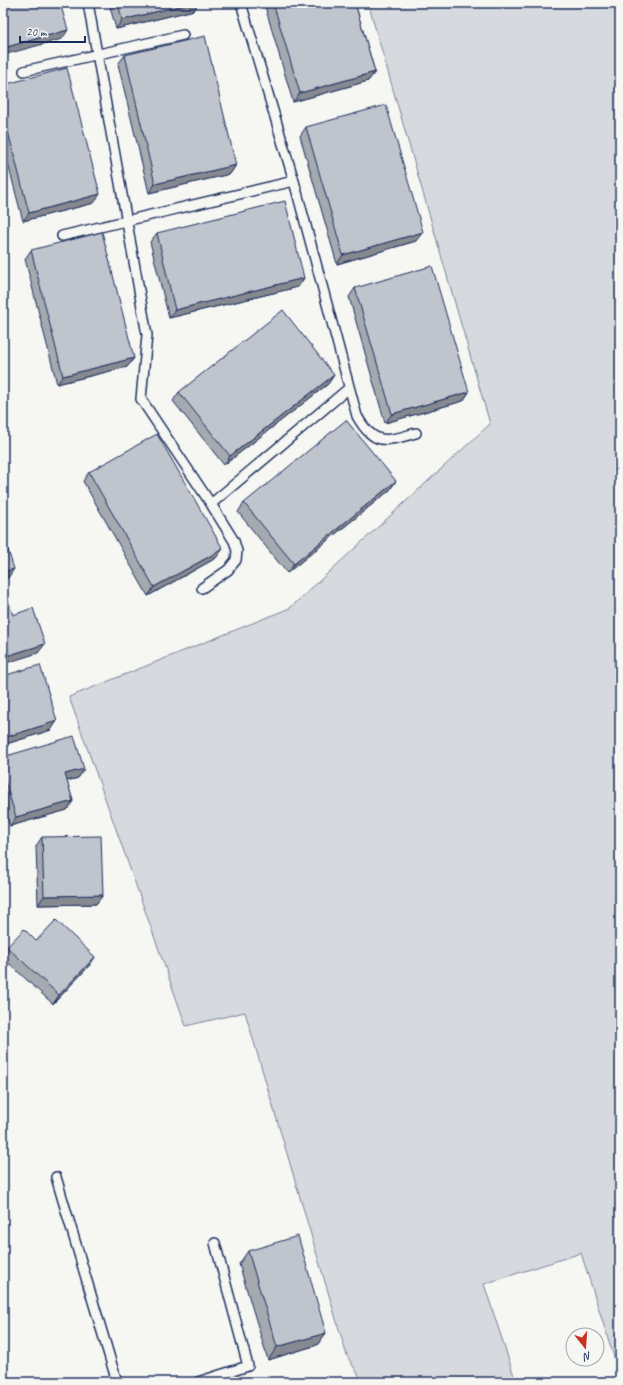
<svg xmlns="http://www.w3.org/2000/svg" width="623" height="1385" viewBox="0 0 623 1385" font-family="Caveat,sans-serif">
<style>
.green{fill:#d6d9dd;stroke:#78849e}
.lines{fill:none;stroke-linecap:round;stroke-linejoin:round}
.lane-casing{stroke:#1b2f5e;stroke-width:12}
.lane{stroke:#f6f6f2;stroke-width:9}
.wall{fill:#a5a9b0;stroke:#1b2f5e}
.shaded-wall{fill:#868990;stroke:#1b2f5e}
.building{fill:#c0c4cd;stroke:#1b2f5e}
</style>
<rect width="100%" height="100%" fill="#f6f6f2"/>
<filter id="ink" filterUnits="userSpaceOnUse"><feTurbulence type="fractalNoise" baseFrequency=".025" numOctaves="2"/><feDisplacementMap in="SourceGraphic" scale="8" xChannelSelector="R" yChannelSelector="G"/><feConvolveMatrix kernelMatrix="1 2 1 2 8 2 1 2 1" color-interpolation-filters="sRGB"/></filter>
<g filter="url(#ink)">
<!-- green -->
<path class="green" d="M368 3H620V1376L581 1253 484 1284 516 1382H363L347 1356 245 1012 186 1026 69 697 290 608 490 424Z"/>
<g class="lines">
<!-- lane casing -->
<g class="lane-casing">
<path id="lane" d="M88 3 147 335 141 399 211 504 234 541 237 551 236 560 228 570 202 588
M241 3 294 181 357 416C374 447 387 441 416 433
M24 71 183 35
M62 236 294 181
M211 504 349 388
M56 1177 117 1382
M198 1382 248 1366 215 1243"/>
</g>
<!-- lane -->
<use href="#lane" class="lane"/>
</g>
<!-- wall -->
<path class="wall" d="M109 3H199L194 10 116 29Z
M264 3H355L375 72 368 81 293 102Z
M125 55 236 165 230 174 149 193 118 64Z
M3 85 94 203 23 221 3 145Z
M306 127 416 241 337 264 300 136Z
M157 233 304 278 298 287 169 318 150 242Z
M31 250 134 358 127 367 57 384 25 259Z
M355 288 469 392 463 401 385 423 349 297Z
M334 375 328 384 224 465 173 401 179 392Z
M89 472 216 558 148 596 83 481Z
M390 490 287 573 238 512 244 503Z
M3 676 57 721 51 730 3 745Z
M3 757 84 769 78 778 67 781 73 801 67 810 10 826 3 805Z
M42 837 103 895 96 904 38 905 36 846Z
M36 941 95 957 89 966 53 1004 3 958V953L7 947Z
M248 1251 326 1333 317 1345 268 1360 239 1264Z"/>
<!-- shaded-wall -->
<path class="shaded-wall" d="M192 3H199L194 10 116 29 122 20Z
M68 30 62 39 3 55V48Z
M375 72 368 81 293 102 300 93Z
M236 165 230 174 149 193 155 184Z
M100 194 94 203 23 221 29 213Z
M423 232 416 241 337 264 343 255Z
M304 278 298 287 169 318 175 310Z
M134 358 127 367 57 384 63 376Z
M334 375 328 384 224 465 230 456Z
M469 392 463 401 385 423 392 414Z
M396 481 390 490 287 573 294 564Z
M223 549 216 558 148 596 154 587Z
M14 569 8 578 3 579V572Z
M45 644 38 653 3 664V657Z
M57 721 51 730 3 745V738Z
M84 769 78 778 59 783 65 774Z
M73 801 67 810 10 826 16 817Z
M103 895 96 904 38 905 44 896Z
M95 957 89 966 53 1004 59 995Z
M326 1333 317 1345 268 1360 277 1347Z"/>
<!-- building -->
<path class="building" d="M3 3H60L68 30 3 48Z
M118 3H192L122 20Z
M273 3H355L375 72 300 93Z
M205 36 236 165 155 184 125 55Z
M67 68 100 194 29 213 3 112V85Z
M386 105 423 232 343 255 306 127Z
M285 201 304 278 175 310 157 233Z
M102 232 134 358 63 376 31 250Z
M432 266 469 392 392 414 355 288Z
M283 310 334 375 230 456 179 392Z
M346 420 396 481 294 564 244 503Z
M157 434 223 549 154 587 89 472Z
M3 534 14 569 3 572Z
M3 589H4L13 615 33 608 45 644 3 657Z
M40 665 57 721 3 738V705H5L3 698V676Z
M74 736 84 769 65 774 73 801 16 817 3 775V757Z
M101 836 103 895 44 896 42 837Z
M56 920 95 957 59 995 7 947 24 929 36 941Z
M298 1236 326 1333 277 1347 248 1251Z"/>
</g>
<!-- margin -->
<rect width="623" height="1385" fill="none" stroke="#f6f6f2" stroke-width="16"/>
<rect x="8" y="8" width="607" height="1369" fill="none" stroke="#1b2f5e" stroke-width="1.5" filter="url(#ink)"/>
<!-- north arrow -->
<g transform="translate(585 1347) rotate(163)"><circle r="19" fill="#f6f6f2" stroke="#9ea6b7"/>
<path d="M0-3L7 15L0 10L-7 15Z" fill="#c8321e"/>
<text y="-6" font-size="11" font-weight="bold" text-anchor="middle" fill="#1b2f5e">N</text>
</g>
<!-- scale -->
<path d="M20 36v6h65v-6" fill="none" stroke="#1b2f5e" stroke-width="2"/>
<text x="26" y="36" font-size="12" fill="#1b2f5e" stroke="#f6f6f2" stroke-width="3" paint-order="stroke">20 m</text>
</svg>
